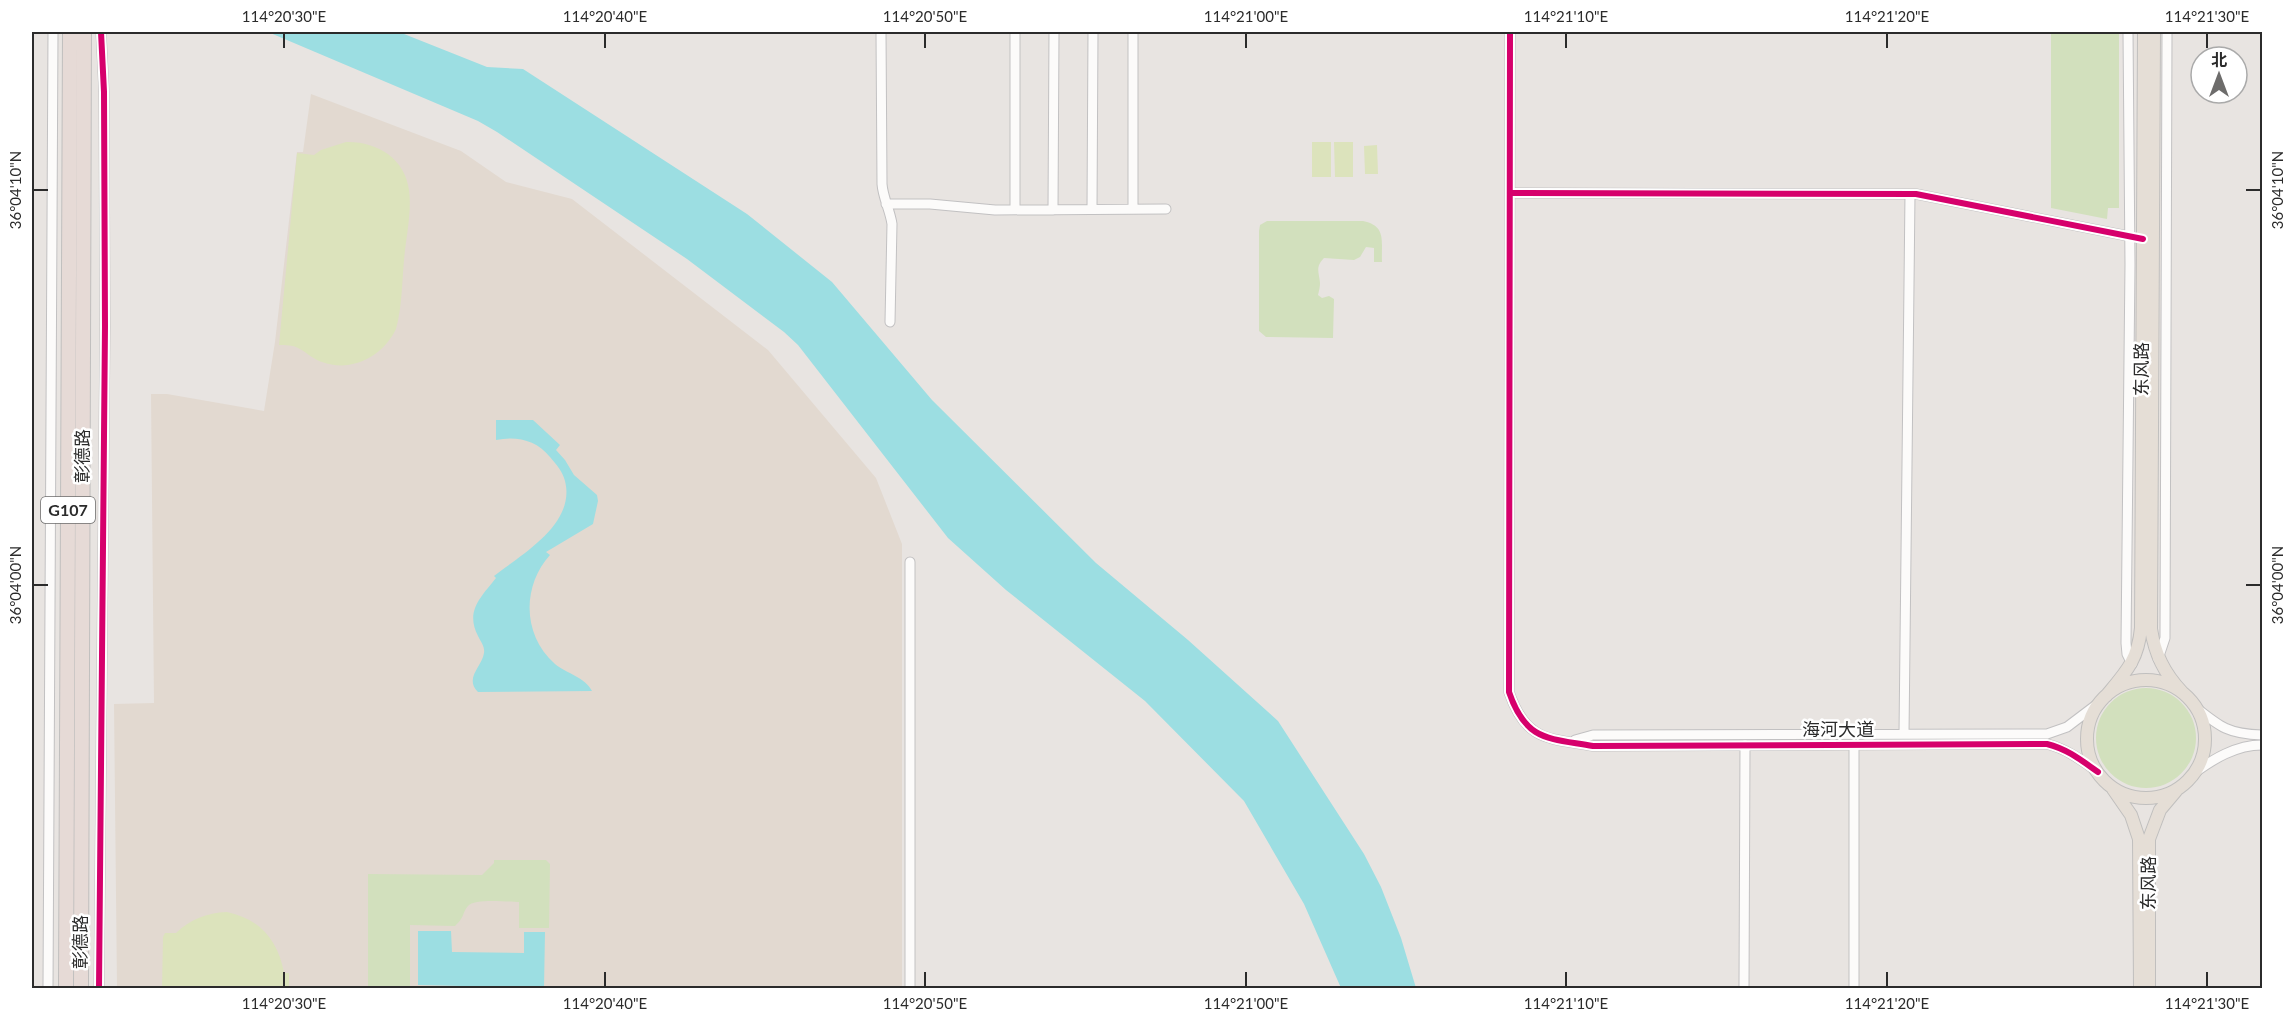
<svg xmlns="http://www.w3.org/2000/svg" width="2294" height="1020" viewBox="0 0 2294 1020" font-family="Lato,'Noto Sans SC',sans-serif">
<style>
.education{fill:#e2d9d0}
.green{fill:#d2e0bd}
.pitch{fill:#dce3bc}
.water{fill:#9cdee2}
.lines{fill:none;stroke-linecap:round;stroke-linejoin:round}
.minor-casing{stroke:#c2c1c2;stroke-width:11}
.major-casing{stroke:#c0bfbe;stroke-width:14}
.highway-casing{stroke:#c0bfbe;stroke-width:16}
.minor{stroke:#fcfbfa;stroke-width:9}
.major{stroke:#e5ded6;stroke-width:12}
.highway{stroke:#e6dad6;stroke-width:14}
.cycleway-casing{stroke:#fff;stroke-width:10}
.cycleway{stroke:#d6006c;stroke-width:6}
.ticks{fill:none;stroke:#2b2b2b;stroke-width:2}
.labels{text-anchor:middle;stroke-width:5;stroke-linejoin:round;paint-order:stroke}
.shield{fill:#fff;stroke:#6b6b6b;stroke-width:1.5}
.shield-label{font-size:16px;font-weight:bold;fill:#2b2b2b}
.street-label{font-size:18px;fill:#2b2b2b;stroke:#fff}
.neatline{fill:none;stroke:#2b2b2b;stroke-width:2}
.ticks-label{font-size:15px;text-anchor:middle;fill:#2b2b2b}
</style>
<rect width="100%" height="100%" fill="#e8e4e1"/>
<!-- education -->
<path class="education" d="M311 94 461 151 506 182 572 199 768 350 876 478 902 544V988H117L114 704 154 703 151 394H167L264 411 275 342 297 152H303Z"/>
<!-- green -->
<path class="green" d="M2051 32H2119V208H2108L2107 219 2051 208Z
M1267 221H1363C1387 226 1381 241 1382 262H1374V248L1366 247 1360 257 1354 260 1324 258C1315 267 1319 272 1320 283 1320 287 1319 291 1318 295L1322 298 1329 296 1334 299 1333 338 1266 337 1259 331V231L1260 225Z
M2096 738a50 50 0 1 1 100 0a50 50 0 1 1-100 0Z
M494 860H546L550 864 549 928H519V902C509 902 474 898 468 906 462 913 465 917 455 926L410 925V988H368V874L482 875 494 863Z"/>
<!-- pitch -->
<path class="pitch" d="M346 142C376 141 405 158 409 190 412 212 406 237 404 260 402 282 402 307 396 329 383 356 352 373 322 362 312 359 307 352 298 348 293 345 285 345 279 345L297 153 314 155 321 150Z
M1312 142H1331V177H1312Z
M1334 142H1353V177H1335Z
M1377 145 1378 174H1365L1364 146Z
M227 912C260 919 278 940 284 973H289V988H162L163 937 165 933H176C191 919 206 913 227 912Z"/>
<!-- water -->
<path class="water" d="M268 32H399L487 67 523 69 747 214 832 282 932 400 1096 563 1188 640 1278 721 1364 854 1381 887 1401 938 1416 988H1341L1304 904 1244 801 1145 701 1006 590 948 538 798 345 784 332 687 259 497 132 478 121Z
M496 420H533L560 445 556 450 565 460 574 475 597 495 598 501 593 524 546 552 550 555C522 586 522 635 555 664 566 673 586 678 592 691L478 692C464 678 482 667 484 653 485 647 481 642 478 636 465 611 481 597 496 578L494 576C522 554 576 524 565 481 563 472 556 464 550 457 536 440 517 436 496 440Z
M418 931H451L452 952 524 953V932H545L544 988H462V986L418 985Z"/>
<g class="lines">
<!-- minor casing -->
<g class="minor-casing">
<path id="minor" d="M881 32 882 184C883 198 890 210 892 224L890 322
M1510 32 1509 692C1526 742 1549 738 1593 746L2047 744C2067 749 2081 760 2098 772
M2128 32 2130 264 2126 643 2127 654 2132 664
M1510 193 1916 194 2143 239
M886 204H930L995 210 1166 209
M1092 209 1093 32
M1133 209V32
M1015 210V32
M1053 210 1054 32
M2158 659 2165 638 2167 32
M2194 706C2220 727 2228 734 2262 735
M1904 734 1910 194
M1575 740 1593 735 2047 734 2067 727 2100 702
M2193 774C2213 759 2236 745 2262 745
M48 988 53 32
M99 988 105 326 104 92 101 32
M910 988V562
M1744 988 1745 745
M1854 988V745"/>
</g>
<!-- major casing -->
<g class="major-casing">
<path id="major" d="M2154 32 2151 629C2155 654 2164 673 2182 692
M2087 739a59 59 0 1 1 118 0a59 59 0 1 1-118 0Z
M2106 696C2126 672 2138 660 2141 628L2144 32
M2113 789 2131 815 2139 839 2140 988
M2149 988V839L2160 810 2176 791"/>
</g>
<!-- highway casing -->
<g class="highway-casing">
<path id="highway" d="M66 988 70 32
M81 988 84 32"/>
</g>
<!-- minor -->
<use href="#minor" class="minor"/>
<!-- major -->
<use href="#major" class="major"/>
<!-- highway -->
<use href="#highway" class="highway"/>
<!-- cycleway casing -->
<g class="cycleway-casing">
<path id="cycleway" d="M1510 32 1509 692C1526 742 1549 738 1593 746L2047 744C2067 749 2081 760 2098 772
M1510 193 1916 194 2143 239
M99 988 105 326 104 92 101 32"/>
</g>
<!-- cycleway -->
<use href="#cycleway" class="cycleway"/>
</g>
<!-- ticks -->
<path class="ticks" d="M284 33V48M605 33V48M925 33V48M1246 33V48M1566 33V48M1887 33V48M2207 33V48M33 190H48M2246 190H2261M33 585H48M2246 585H2261M284 972V987M605 972V987M925 972V987M1246 972V987M1566 972V987M1887 972V987M2207 972V987"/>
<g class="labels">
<!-- shield labels -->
<rect class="shield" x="41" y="497" width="54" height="26" rx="4.5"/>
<g class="shield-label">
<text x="68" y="516">G107</text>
</g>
<!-- street labels -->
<g class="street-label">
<text transform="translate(2142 369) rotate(-90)" y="6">东风路</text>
<text transform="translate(83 456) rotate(-90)" y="6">彰德路</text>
<text x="1838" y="736">海河大道</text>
<text transform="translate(2149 883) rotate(-90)" y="6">东风路</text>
<text transform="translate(81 942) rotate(-90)" y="6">彰德路</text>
</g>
</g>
<!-- border -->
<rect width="2294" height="1020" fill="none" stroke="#ffffff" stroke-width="66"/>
<!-- north arrow -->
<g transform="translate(2219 75)"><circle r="28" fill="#ffffff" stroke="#aaaaaa" stroke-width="1.5"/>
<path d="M0-4.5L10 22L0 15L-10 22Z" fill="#6d6c6b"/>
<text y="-9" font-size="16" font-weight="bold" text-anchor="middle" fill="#2b2b2b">北</text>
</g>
<rect x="33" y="33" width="2228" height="954" class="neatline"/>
<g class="ticks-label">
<text x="284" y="22">114°20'30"E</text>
<text x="605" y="22">114°20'40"E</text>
<text x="925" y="22">114°20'50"E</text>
<text x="1246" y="22">114°21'00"E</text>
<text x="1566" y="22">114°21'10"E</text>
<text x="1887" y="22">114°21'20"E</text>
<text x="2207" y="22">114°21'30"E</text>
<text transform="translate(16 190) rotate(-90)" y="5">36°04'10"N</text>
<text transform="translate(2278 190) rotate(-90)" y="5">36°04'10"N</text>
<text transform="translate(16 585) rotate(-90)" y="5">36°04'00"N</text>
<text transform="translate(2278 585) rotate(-90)" y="5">36°04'00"N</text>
<text x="284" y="1009">114°20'30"E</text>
<text x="605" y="1009">114°20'40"E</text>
<text x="925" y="1009">114°20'50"E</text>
<text x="1246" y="1009">114°21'00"E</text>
<text x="1566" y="1009">114°21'10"E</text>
<text x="1887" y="1009">114°21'20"E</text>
<text x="2207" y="1009">114°21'30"E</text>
</g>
</svg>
